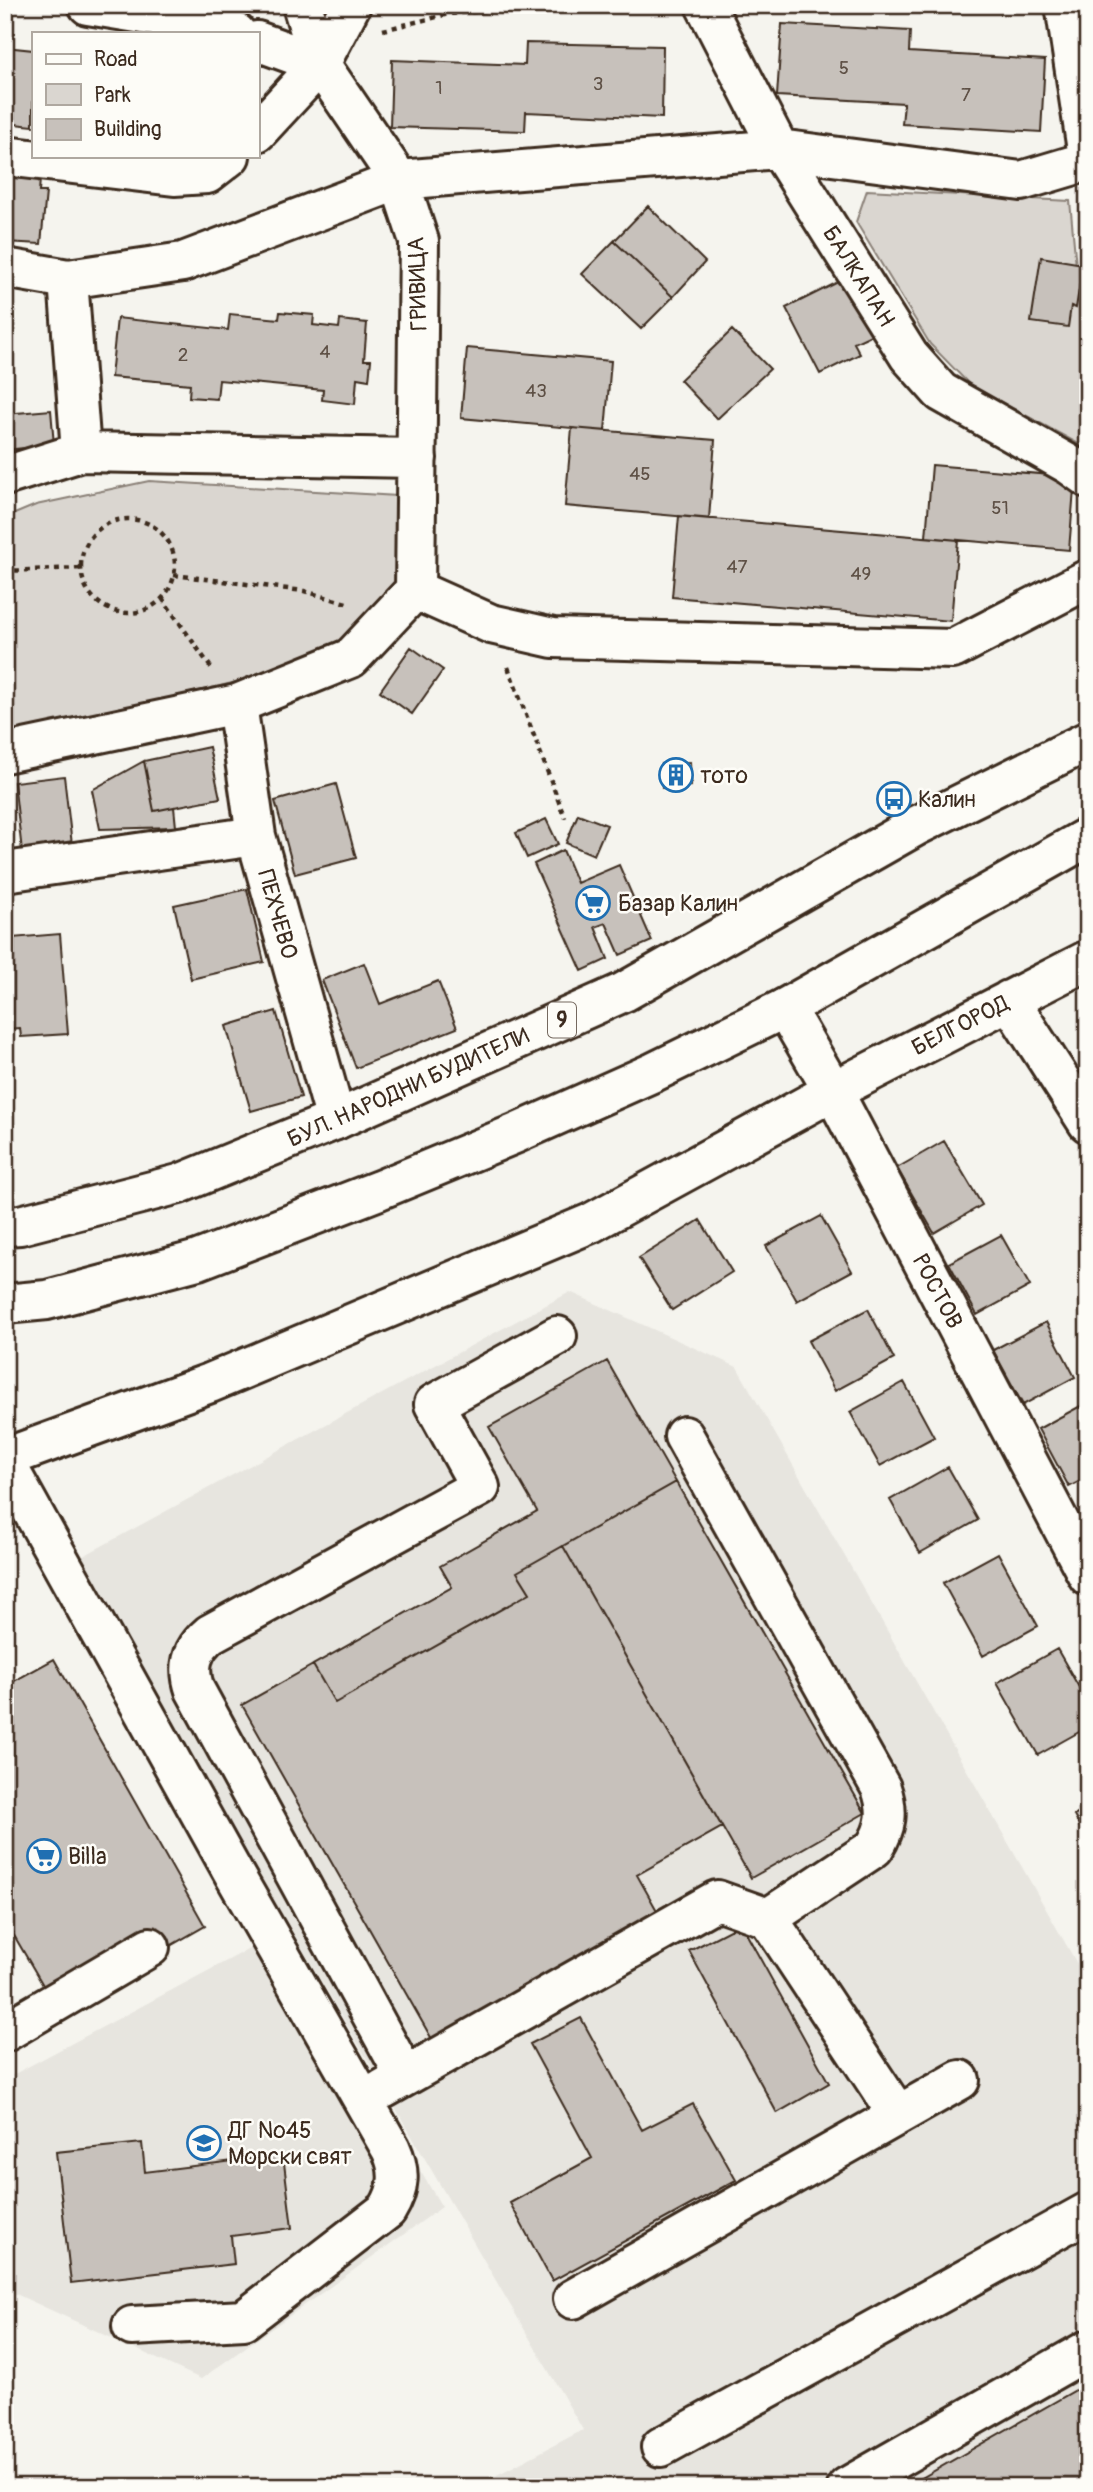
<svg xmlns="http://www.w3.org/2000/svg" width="1093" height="2492" viewBox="0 0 1093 2492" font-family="Pangolin,sans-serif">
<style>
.built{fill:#e7e5df}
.green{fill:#dad6d0;stroke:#8a8077;stroke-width:2}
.building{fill:#c7c1bb;stroke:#3b2a1e;stroke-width:2}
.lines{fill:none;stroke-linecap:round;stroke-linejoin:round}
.minor-casing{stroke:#3b2a1e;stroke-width:44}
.major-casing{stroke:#3b2a1e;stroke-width:44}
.path{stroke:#3b2a1e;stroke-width:4.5;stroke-dasharray:5 5;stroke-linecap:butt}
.minor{stroke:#fdfcf7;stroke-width:38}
.major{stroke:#fdfcf7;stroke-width:38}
.labels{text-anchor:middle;stroke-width:5;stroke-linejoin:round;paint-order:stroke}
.number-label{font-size:19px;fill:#5e5045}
.shield{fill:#fdfcf7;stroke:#75695f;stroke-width:2}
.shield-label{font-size:21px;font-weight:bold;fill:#3b2a1e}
.street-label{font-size:23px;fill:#3b2a1e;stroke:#fdfcf7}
.poi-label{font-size:23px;fill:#3b2a1e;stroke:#fdfcf7;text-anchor:start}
</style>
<rect width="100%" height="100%" fill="#f5f4ee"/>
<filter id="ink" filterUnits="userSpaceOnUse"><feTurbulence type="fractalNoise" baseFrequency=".0143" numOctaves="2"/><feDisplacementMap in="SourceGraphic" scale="14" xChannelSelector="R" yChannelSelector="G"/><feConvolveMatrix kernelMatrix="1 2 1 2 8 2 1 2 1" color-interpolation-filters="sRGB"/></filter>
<g filter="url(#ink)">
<!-- built -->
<path class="built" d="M570 1292 737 1367 1088 1983V2487H474L583 2430 76 1560Z
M277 1934 442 2207 201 2379 5 2289V2079Z"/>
<!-- green -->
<path class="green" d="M867 190 1070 201 1088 397V449L970 385 930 344 856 222Z
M149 481 397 496 398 589 344 642 296 668 20 733 5 731V518L36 505Z"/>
<!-- building -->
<path class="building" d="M782 24 910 31 909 52 1045 60 1041 132 902 124 904 103 777 96Z
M526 43 663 46 662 118 526 112 525 131 390 127 392 60 525 65Z
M5 47 33 50V126L5 123Z
M41 165 39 192H46L41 244 5 242V174Z
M648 206 705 262 673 297 614 241Z
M614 241 673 297 641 329 582 274Z
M1041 257 1083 264 1076 308 1071 306 1068 327 1031 322Z
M844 279 873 334 854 343 860 354 820 374 786 308Z
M280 312 314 315 313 325 339 328 340 320 367 323 364 360H371L369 380 357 378 355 404 322 400 323 390 219 380 217 399 189 397 190 384 111 377 117 318 228 330 230 314 279 319Z
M732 330 770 369 717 419 680 380Z
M467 348 611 361 605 431 461 418Z
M51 410 54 445 5 450V414Z
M572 428 715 440 709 519 565 506Z
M932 465 1075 477 1069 550 926 537Z
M679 516 958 540 951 621 672 597Z
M411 647 443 670 412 714 380 691Z
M209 747 220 798 154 811 144 761Z
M144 761 154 811 174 807 176 827 100 829 92 790Z
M690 762 691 786 662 788 661 764Z
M64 776 72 845 22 851 14 782Z
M336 784 356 858 295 874 275 801Z
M578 814 607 825 594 855 566 843Z
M546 819 558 844 527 858 516 833Z
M563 850 577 883 619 865 652 941 620 955 606 923 595 927 608 959 582 971 534 864Z
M247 889 264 962 191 979 174 905Z
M5 909H10L12 938 60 934 68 1034 21 1037 20 1028 5 1029Z
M364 963 380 1004 438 981 457 1028 356 1068 322 980Z
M276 1011 301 1097 251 1111 226 1026Z
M944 1141 982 1205 934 1233 897 1168Z
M821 1216 852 1271 797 1301 766 1246Z
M700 1220 732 1272 672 1310 639 1258Z
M1001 1235 1030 1286 977 1315 949 1263Z
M868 1309 894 1359 835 1391 808 1341Z
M1046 1322 1075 1377 1023 1405 993 1350Z
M607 1361 676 1482 517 1572 530 1593 335 1703 313 1665 452 1587 440 1566 537 1511 489 1427Z
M904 1382 934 1437 880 1466 850 1412Z
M1088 1402V1477L1069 1487 1038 1429Z
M948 1467 978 1520 920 1553 890 1500Z
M676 1482 865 1813 751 1878 563 1546Z
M563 1546 722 1827 637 1875 659 1914 433 2041 242 1705 313 1665 335 1703 530 1593 517 1572Z
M998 1553 1038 1626 983 1656 943 1583Z
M1057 1649 1088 1703V1727L1038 1755 997 1683Z
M54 1659 205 1926 154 1955 47 1992 5 1920V1686Z
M1088 1808V1842L1074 1816Z
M741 1924 829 2083 777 2113 689 1951Z
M581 2018 642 2130 693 2104 736 2180 552 2281 510 2203 592 2158 530 2044Z
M142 2143 145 2172 283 2155 292 2228 231 2236 234 2264 71 2283 56 2152Z
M1088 2383V2487H906Z"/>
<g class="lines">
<!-- minor casing -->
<g class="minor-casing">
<path id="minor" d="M88 5 217 26 236 33
M302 5 320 64
M705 5 779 149 909 356 941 392 1070 465 1088 478
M1065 5 1088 157
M257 132 320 64 351 5
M5 156 174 176 207 174 230 156
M5 268 68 279 183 262 399 180 320 64 257 41
M68 279 81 452
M5 476 81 452 417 458
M415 590 491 624 553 638 953 649 1088 579
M237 704 256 836 336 1120
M5 753 237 704 351 658 415 590 419 241 399 180 779 149 1021 181 1088 161
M5 872 256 836
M1009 1000 1088 1123
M785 1008 833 1091 1088 1576
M684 1436 881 1788C889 1811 887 1827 874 1848L768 1918
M5 1458 210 1383 591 1223 833 1091 1088 960
M5 1462 235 1876 391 2149C401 2171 400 2189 387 2210L244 2320 132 2326
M5 2032 150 1947
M405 2076 195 1690C187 1667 191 1650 210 1634L480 1487 434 1404 557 1336
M383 2089 717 1900 768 1918 898 2115
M573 2299 960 2080
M661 2447 1088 2212
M847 2487 1088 2350"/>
</g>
<!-- major casing -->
<g class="major-casing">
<path id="major" d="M5 1226 20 1225 179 1184 336 1120 624 992 916 826 1088 741
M5 1304 47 1300 198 1260 379 1190 517 1133 654 1072 785 1008 1088 837"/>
</g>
<!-- path -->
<path class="path" d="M383 30 449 14 554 5
M81 566a47 47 0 1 1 94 0a47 47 0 1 1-94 0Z
M5 571 80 568
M174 575 304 591 350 604
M162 598 212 669
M508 667 565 818"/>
<!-- minor -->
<use href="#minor" class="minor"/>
<!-- major -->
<use href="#major" class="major"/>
</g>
</g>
<!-- icons -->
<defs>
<g id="building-ring" transform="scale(1.75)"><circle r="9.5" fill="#fdfcf7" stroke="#1f6fb2" stroke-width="1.5"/><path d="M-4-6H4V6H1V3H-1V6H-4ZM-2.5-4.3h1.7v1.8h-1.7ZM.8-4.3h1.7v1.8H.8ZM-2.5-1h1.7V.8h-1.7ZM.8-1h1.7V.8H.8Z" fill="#1f6fb2"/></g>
<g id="bus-ring" transform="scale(1.75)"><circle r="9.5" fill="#fdfcf7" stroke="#1f6fb2" stroke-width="1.5"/><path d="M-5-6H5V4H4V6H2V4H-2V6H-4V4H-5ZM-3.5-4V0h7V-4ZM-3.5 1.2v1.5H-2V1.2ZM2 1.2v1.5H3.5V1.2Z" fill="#1f6fb2"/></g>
<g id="supermarket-ring" transform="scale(1.75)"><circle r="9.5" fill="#fdfcf7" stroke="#1f6fb2" stroke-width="1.5"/><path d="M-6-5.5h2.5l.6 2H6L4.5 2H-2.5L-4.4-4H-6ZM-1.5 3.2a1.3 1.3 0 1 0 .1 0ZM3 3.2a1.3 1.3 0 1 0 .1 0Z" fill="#1f6fb2"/></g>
<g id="school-ring" transform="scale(1.75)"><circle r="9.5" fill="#fdfcf7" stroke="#1f6fb2" stroke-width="1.5"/><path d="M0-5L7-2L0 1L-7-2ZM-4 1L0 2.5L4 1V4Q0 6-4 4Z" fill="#1f6fb2"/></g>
</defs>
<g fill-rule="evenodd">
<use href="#building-ring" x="676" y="775"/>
<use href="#bus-ring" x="894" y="799"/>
<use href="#supermarket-ring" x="593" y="903"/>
<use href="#supermarket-ring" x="44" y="1856"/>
<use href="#school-ring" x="204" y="2143"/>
</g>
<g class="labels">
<!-- number labels -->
<g class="number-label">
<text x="844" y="74">5</text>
<text x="598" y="90">3</text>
<text x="439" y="94">1</text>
<text x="966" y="101">7</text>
<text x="325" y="358">4</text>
<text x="183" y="361">2</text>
<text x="536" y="397">43</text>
<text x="640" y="480">45</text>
<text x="1000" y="514">51</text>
<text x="737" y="573">47</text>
<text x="861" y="580">49</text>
</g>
<!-- shield labels -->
<rect class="shield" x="548" y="1002.5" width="28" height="35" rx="5"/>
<g class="shield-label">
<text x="562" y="1027">9</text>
</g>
<!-- street labels -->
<g class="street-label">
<text transform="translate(859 276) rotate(58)" y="8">БАЛКАПАН</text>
<text transform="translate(417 284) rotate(-92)" y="8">ГРИВИЦА</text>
<text transform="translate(278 914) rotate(74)" y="8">ПЕХЧЕВО</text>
<text transform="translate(960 1025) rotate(-27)" y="8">БЕЛГОРОД</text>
<text transform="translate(408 1087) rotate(-24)" y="8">БУЛ. НАРОДНИ БУДИТЕЛИ</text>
<text transform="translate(938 1291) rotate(62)" y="8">РОСТОВ</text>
</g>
<!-- poi labels -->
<g class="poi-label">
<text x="700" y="783">тото</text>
<text x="918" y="807">Калин</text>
<text x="618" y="911">Базар Калин</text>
<text x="68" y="1864">Billa</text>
<text x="228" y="2138">ДГ №45<tspan x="228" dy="26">Морски свят</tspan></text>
</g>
</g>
<!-- margin -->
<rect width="1093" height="2492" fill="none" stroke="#fdfcf7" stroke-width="28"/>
<rect x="14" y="14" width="1065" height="2464" fill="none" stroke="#3b2a1e" stroke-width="2.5" filter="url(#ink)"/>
<!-- legend -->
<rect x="32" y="32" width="228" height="126" fill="#fdfcf7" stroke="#afa8a0" stroke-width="2"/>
<rect x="46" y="54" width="35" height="10" fill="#fdfcf7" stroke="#afa8a0" stroke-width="2"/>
<text x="94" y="66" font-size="21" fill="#3b2a1e">Road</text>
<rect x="46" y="84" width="35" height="21" fill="#dad6d0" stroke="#afa8a0" stroke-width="2"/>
<text x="94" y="102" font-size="21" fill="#3b2a1e">Park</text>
<rect x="46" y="119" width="35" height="21" fill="#c7c1bb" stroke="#afa8a0" stroke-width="2"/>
<text x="94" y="136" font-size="21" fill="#3b2a1e">Building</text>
</svg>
